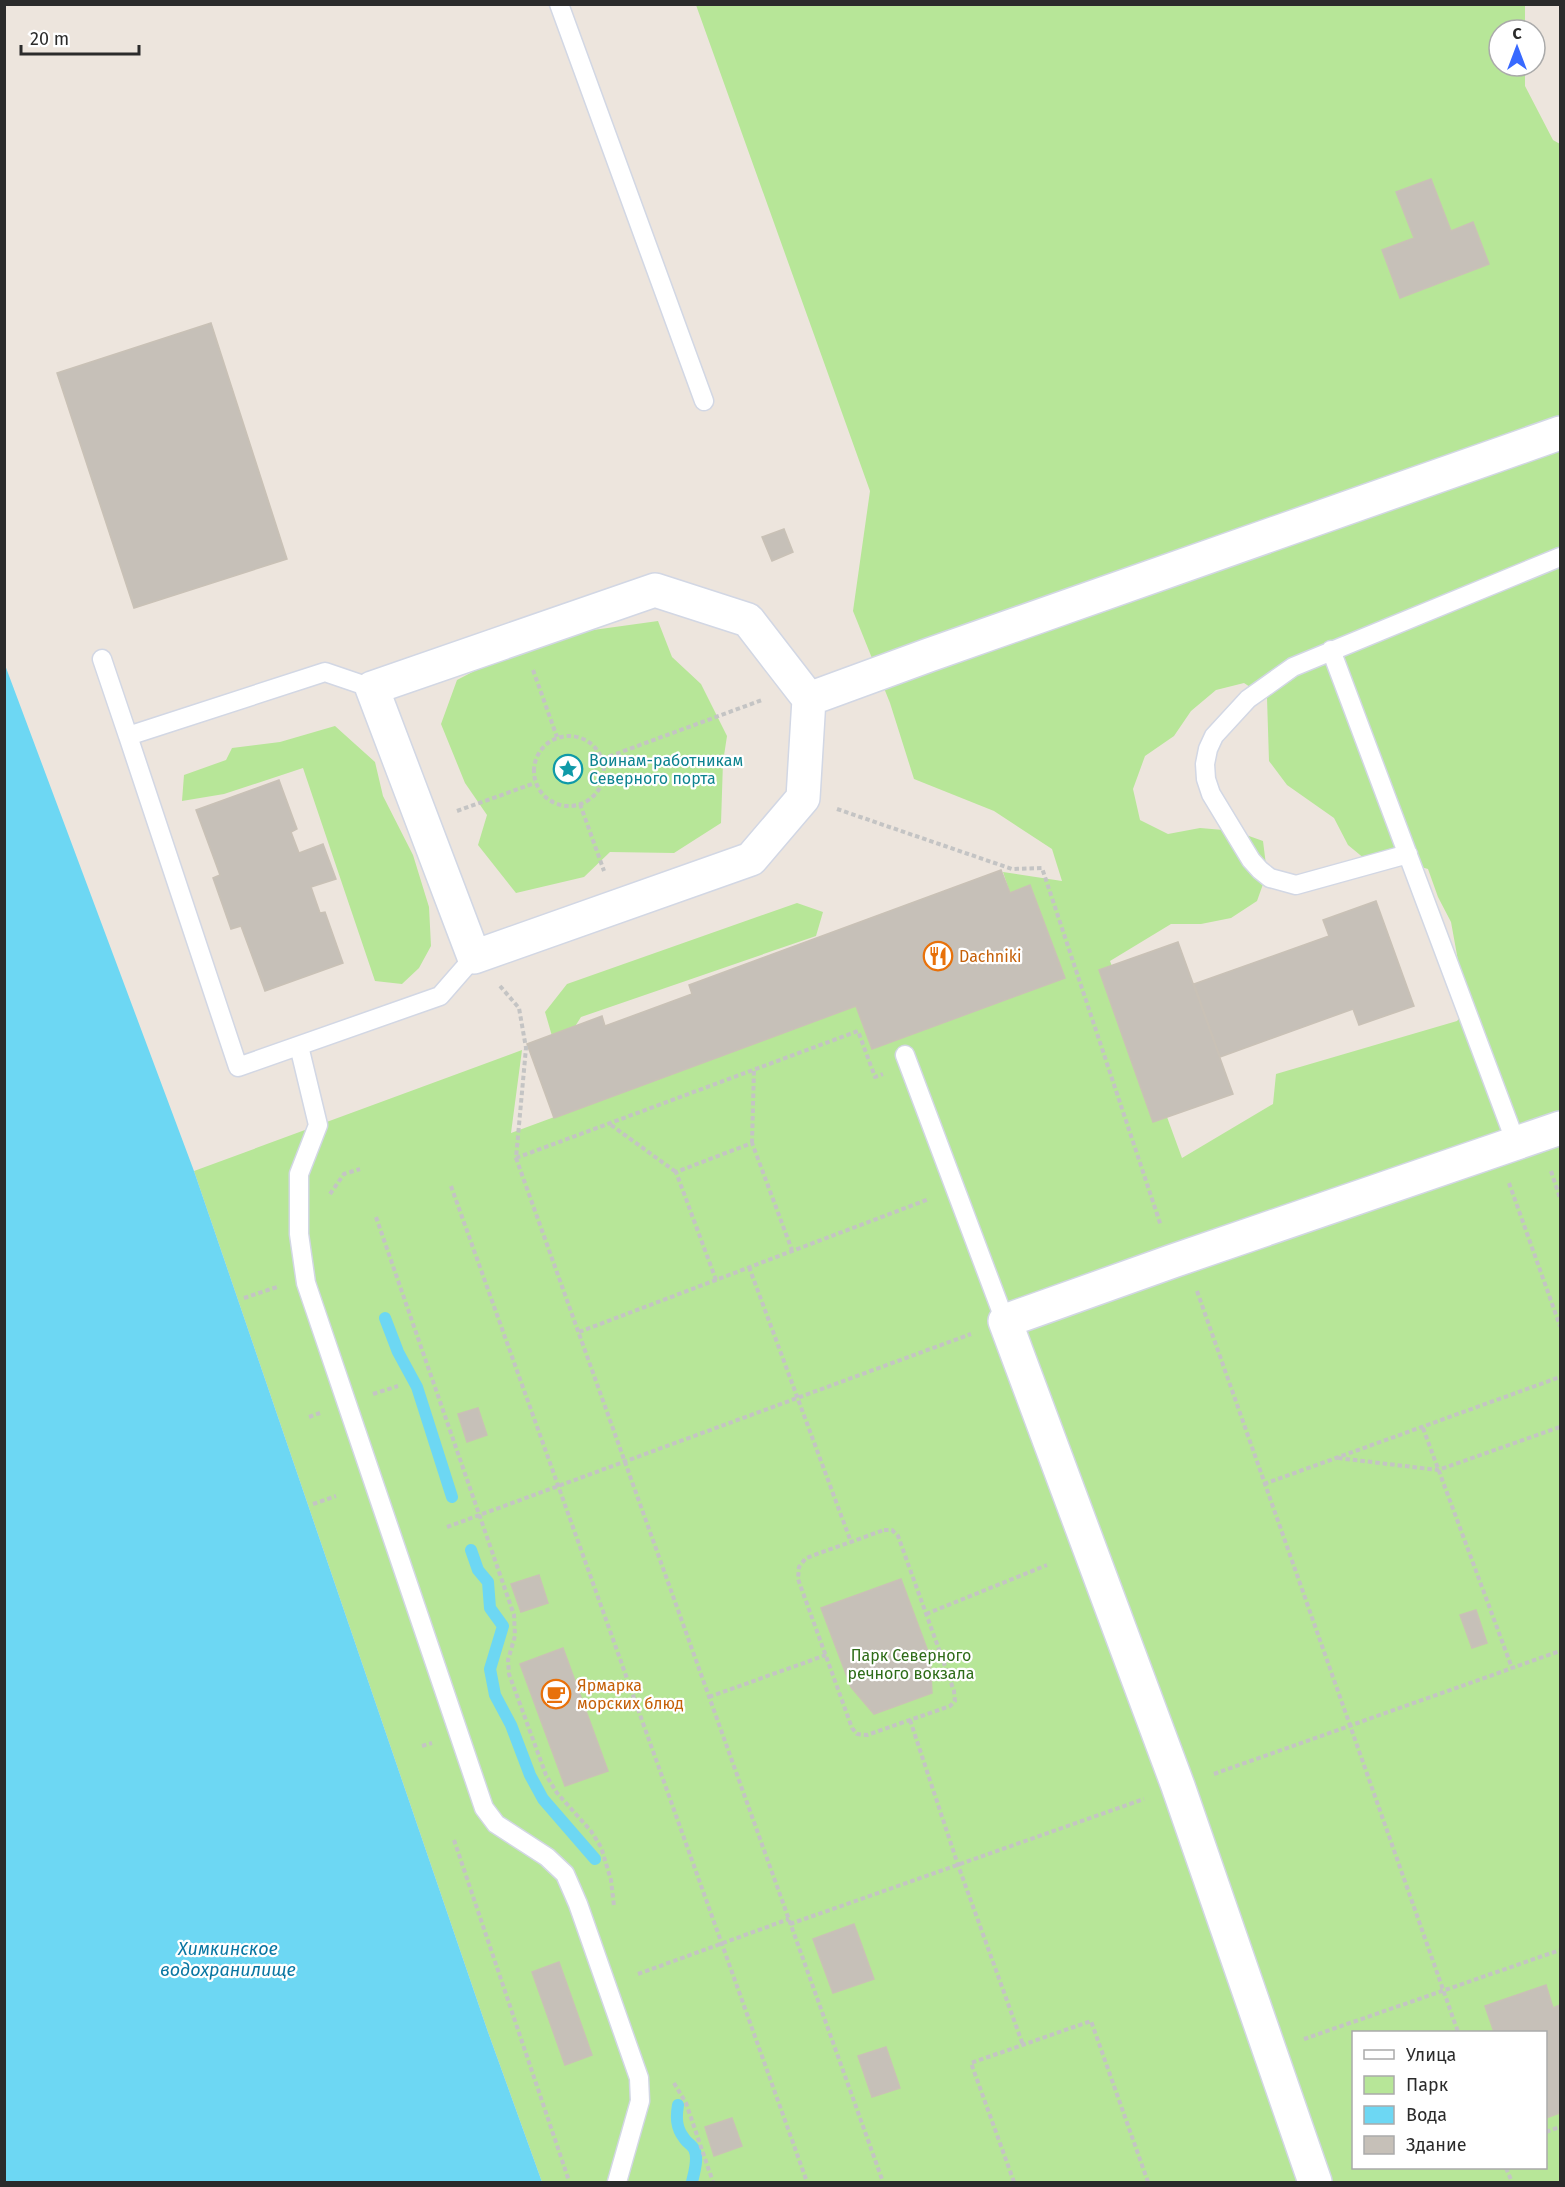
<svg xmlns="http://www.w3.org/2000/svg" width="1565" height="2187" viewBox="0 0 1565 2187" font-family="'Fira Sans',sans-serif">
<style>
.green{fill:#b7e698;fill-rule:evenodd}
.water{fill:#6dd7f3}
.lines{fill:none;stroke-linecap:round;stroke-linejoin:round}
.stream{stroke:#6dd7f3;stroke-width:12}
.building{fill:#c6c0b8;stroke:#c9c1b6;stroke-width:1.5}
.service-casing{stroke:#d2d7e4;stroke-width:21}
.minor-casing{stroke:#d2d7e4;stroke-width:36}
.path{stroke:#c4c4c4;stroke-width:4;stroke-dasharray:4.5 3;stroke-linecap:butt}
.service{stroke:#fff;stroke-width:18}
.minor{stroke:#fff;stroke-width:33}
.labels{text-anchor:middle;stroke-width:4.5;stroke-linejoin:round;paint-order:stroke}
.culture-label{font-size:16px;fill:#0d838f;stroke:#fff;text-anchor:start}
.food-label{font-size:16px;fill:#c56008;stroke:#fff;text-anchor:start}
.park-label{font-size:16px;fill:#2e6c18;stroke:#fff}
.water-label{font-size:18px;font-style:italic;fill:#0976a2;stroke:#fff}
</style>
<rect width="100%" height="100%" fill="#ede5dd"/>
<!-- green -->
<path class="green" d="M696 5H1525V30H1499V66H1525V86L1553 140 1560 144V2182H542L488 2032 194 1171 522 1050 511 1133 856 1006 872 1049 1064 978 1030 885 1010 893 1003 872 1062 881 1052 849 994 811 914 779 890 703 853 611 870 491ZM1244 683 1267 698 1269 761 1287 785 1334 818 1348 845 1371 864 1401 861 1428 869 1438 897 1451 922 1467 1010 1457 1021 1276 1074 1273 1104 1182 1158 1110 961 1171 924H1201L1231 918 1257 901 1267 873 1263 841 1235 831 1200 828 1168 834 1140 820 1133 789 1145 756 1174 736 1191 711 1216 690ZM1354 2032H1546V2168H1354Z
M658 621 672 657 701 684 727 736 723 762 721 823 674 853 610 852 584 877 516 893 478 845 487 815 465 783 441 724 457 680 513 651 586 631Z
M335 726 375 762 383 796 413 855 429 907 431 946 419 968 402 984 375 981 303 768 224 794 182 801 184 775 226 760 232 748 280 742Z
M797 903 823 912 816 936 581 1017 569 1036H552L545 1012 567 984Z"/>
<!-- water -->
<path class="water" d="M5 665 194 1171 488 2032 542 2182H5Z"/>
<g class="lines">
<!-- stream -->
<path class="stream" d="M385 1318 398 1352 417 1387 452 1497
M471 1550 478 1570 488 1582 490 1608 503 1626 490 1669 495 1695 511 1725 530 1775 543 1799 595 1859
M678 2105C676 2117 676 2128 684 2138 686 2142 692 2145 694 2149 699 2158 694 2173 692 2182"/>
</g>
<!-- building -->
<path class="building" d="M1431 179 1451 231 1473 222 1489 264 1400 298 1382 250 1414 238 1396 192Z
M211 323 287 559 134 608 57 373Z
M784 529 793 552 772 561 762 537Z
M279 780 297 829 291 832 299 853 323 844 336 879 311 887 320 913 325 912 343 963 265 991 241 926 231 929 213 878 220 875 196 810Z
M1001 870 1010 893 1030 885 1065 978 872 1049 856 1006 554 1118 527 1044 602 1016 605 1026 692 994 689 985Z
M1376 901 1414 1006 1359 1025 1353 1009 1220 1057 1194 984 1329 936 1323 920Z
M1178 942 1233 1094 1153 1122 1099 970Z
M478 1408 487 1435 467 1442 458 1414Z
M539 1575 548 1603 521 1612 511 1584Z
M901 1579 930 1657 932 1693 874 1714 851 1687 821 1608Z
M1476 1610 1487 1643 1472 1648 1460 1615Z
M563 1648 608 1771 565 1786 520 1664Z
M854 1924 874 1979 833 1993 813 1939Z
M559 1962 592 2055 565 2065 532 1972Z
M1546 1985 1553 2008 1560 2005V2113L1546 2118V2032H1494L1485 2006Z
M886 2047 900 2088 872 2097 858 2056Z
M732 2118 742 2146 714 2156 705 2127Z"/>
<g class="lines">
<!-- service casing -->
<g class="service-casing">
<path id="service" d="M559 4 704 401
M1331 650 1516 1143
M102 659 128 736 325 672 372 688
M128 736 238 1067 440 996 474 957
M1408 854 1296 885 1270 878 1260 870 1251 860 1211 794 1206 779 1205 764 1208 749 1214 736 1248 699 1293 667 1560 557
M299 1046 318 1125 299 1174V1234L306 1283 484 1808 496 1824 547 1857 565 1874 578 1904 639 2078 640 2101 617 2182
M905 1055 1005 1321"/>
</g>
<!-- minor casing -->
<g class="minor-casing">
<path id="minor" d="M655 590 748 620 809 699 803 798 751 859 474 957 372 688Z
M809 699 929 655 1560 433
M1315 2182 1178 1786 1005 1321 1173 1261 1560 1128"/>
</g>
<!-- path -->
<path class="path" d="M533 670 557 737
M534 771a35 35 0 1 1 70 0a35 35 0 1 1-70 0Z
M602 759 762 700
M580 804 604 871
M837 809 1012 869 1042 868 1161 1226
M457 811 535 783
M500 986 519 1008 526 1048 516 1158 883 2182
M611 1125 676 1172
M752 1143 754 1069
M516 1158 858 1031 875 1077 883 1074
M1551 1171 1560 1198
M1509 1183 1560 1326
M451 1186 807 2182
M330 1194 344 1174 360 1169
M376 1217 514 1615 515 1636 508 1660 509 1674 546 1775 557 1793 591 1831 601 1847 611 1880 614 1906
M749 1267 851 1542
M716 1280 676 1172 752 1143 792 1250
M1197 1291 1458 2032
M244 1298 277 1287
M579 1332 929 1199
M373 1394 398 1386
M309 1417 320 1413
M1423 1428 1512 1668
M1338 1458 1438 1470 1560 1427
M1264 1484 1560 1377
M313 1504 336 1496
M447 1527 971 1334
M884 1530H892L898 1536 954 1691 955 1701 950 1706 867 1735 857 1734 852 1728 798 1579 799 1567 806 1558Z
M926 1614 1047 1565
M709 1697 826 1655
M910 1720 958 1865 1023 2045
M422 1746 432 1743
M1214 1774 1560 1651
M454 1840 569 2181
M790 1924 1144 1799
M638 1974 789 1919
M1304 2039 1560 1950
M674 2083 686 2103 713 2182
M1546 2132 1560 2127
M1506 2168 1512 2182
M1014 2182 971 2063 1091 2021 1148 2182"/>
<!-- service -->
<use href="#service" class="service"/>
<!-- minor -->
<use href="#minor" class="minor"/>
</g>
<!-- icons -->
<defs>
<g id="sight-ring" transform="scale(1.5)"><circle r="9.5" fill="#fff" stroke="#0f9aa8" stroke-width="1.5"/><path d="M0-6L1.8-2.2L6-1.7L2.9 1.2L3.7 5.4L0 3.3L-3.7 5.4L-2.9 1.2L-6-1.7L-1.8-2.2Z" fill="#0f9aa8"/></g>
<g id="restaurant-ring" transform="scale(1.5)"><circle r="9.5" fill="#fff" stroke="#e8710a" stroke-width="1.5"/><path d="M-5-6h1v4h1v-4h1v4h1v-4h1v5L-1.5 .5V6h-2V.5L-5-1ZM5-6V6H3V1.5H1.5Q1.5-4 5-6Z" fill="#e8710a"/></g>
<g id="cafe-ring" transform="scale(1.5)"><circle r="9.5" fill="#fff" stroke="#e8710a" stroke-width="1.5"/><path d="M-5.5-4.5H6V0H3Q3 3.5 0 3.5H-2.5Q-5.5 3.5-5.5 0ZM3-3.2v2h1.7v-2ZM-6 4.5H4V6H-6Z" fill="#e8710a"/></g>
</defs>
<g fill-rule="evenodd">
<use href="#sight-ring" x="568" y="769"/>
<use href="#restaurant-ring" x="938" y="956"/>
<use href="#cafe-ring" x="556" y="1694"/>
</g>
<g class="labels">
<!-- culture labels -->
<g class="culture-label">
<text x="589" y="766">Воинам-работникам<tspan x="589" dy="18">Северного порта</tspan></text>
</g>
<!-- food labels -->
<g class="food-label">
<text x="959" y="962">Dachniki</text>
<text x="577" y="1691">Ярмарка<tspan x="577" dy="18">морских блюд</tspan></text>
</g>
<!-- park labels -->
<g class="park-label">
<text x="911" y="1661">Парк Северного<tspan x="911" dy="18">речного вокзала</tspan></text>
</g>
<!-- water labels -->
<g class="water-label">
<text x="228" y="1955">Химкинское<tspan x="228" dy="21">водохранилище</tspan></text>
</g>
</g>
<!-- border -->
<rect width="1565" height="2187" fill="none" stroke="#2b2b2b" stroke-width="12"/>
<!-- legend -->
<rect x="1352" y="2031" width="195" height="138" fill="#ffffff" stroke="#aaaaaa" stroke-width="1.5"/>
<rect x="1364" y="2050" width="30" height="9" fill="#ffffff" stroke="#aaaaaa" stroke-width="1.5"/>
<text x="1406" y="2061" font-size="18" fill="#2b2b2b">Улица</text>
<rect x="1364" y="2076" width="30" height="18" fill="#b7e698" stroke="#aaaaaa" stroke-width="1.5"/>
<text x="1406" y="2091" font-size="18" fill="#2b2b2b">Парк</text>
<rect x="1364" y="2106" width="30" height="18" fill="#6dd7f3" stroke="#aaaaaa" stroke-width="1.5"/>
<text x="1406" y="2121" font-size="18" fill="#2b2b2b">Вода</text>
<rect x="1364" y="2136" width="30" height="18" fill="#c6c0b8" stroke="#aaaaaa" stroke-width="1.5"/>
<text x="1406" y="2151" font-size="18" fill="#2b2b2b">Здание</text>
<!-- north arrow -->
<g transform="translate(1517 48)"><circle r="28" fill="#ffffff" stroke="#aaaaaa" stroke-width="1.5"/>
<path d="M0-4.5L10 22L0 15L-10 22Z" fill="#3869ff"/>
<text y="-9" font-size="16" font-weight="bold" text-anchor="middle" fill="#2b2b2b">С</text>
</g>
<!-- scale -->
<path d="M21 45v9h118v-9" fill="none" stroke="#2b2b2b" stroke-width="3"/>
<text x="30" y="45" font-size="18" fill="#2b2b2b" stroke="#ffffff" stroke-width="4.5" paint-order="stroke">20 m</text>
</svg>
